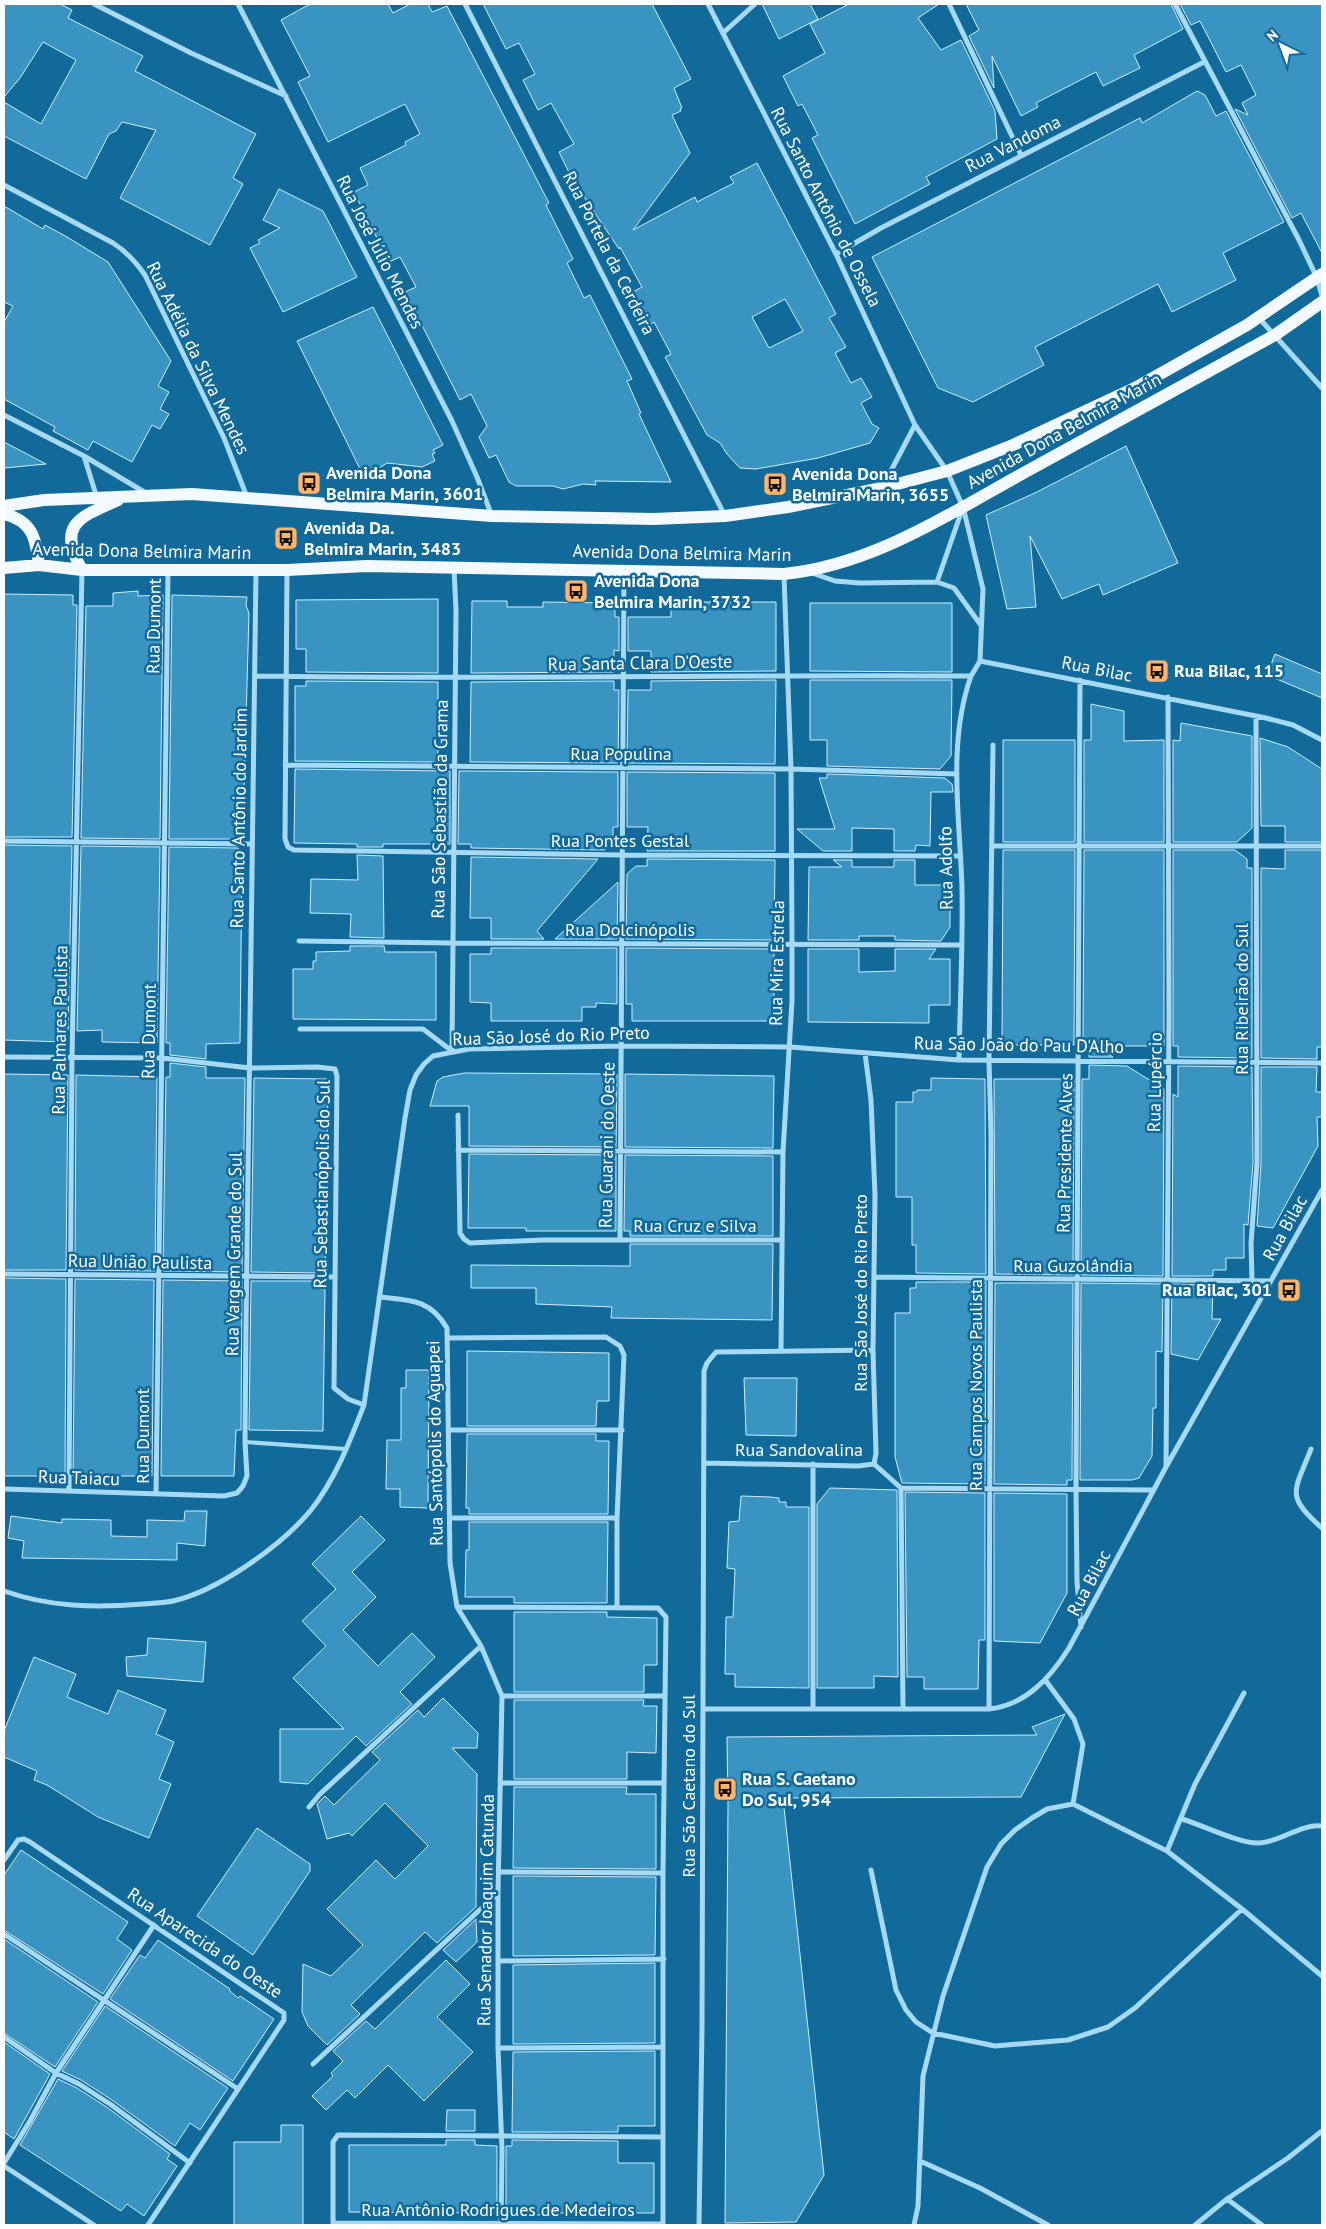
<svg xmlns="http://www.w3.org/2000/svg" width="1326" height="2229" viewBox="0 0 1326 2229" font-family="'PT Sans',sans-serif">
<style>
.building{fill:#3a94c2;stroke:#ceeefe;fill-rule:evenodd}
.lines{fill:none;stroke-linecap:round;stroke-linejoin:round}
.service{stroke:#a6daf4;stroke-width:4}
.minor{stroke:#a6daf4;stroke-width:5}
.primary{stroke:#f3faff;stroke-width:12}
.labels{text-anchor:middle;stroke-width:5;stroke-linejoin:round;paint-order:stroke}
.street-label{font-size:18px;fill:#fff;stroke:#126a9b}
.poi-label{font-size:18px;font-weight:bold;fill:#fff;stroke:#126a9b;text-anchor:start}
</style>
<rect width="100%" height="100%" fill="#126a9b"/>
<!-- building -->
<path class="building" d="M4 4H60L72 10 68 18 143 56 135 71 256 134 233 178 243 184 210 245 120 198 156 130 122 122 116 131 109 134 86 179 4 136V102L41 124 76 60 43 42 20 78 4 97Z
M310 4H388L393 13 410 4H428L432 12 447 6 549 203 546 205 573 259 567 263 584 298 590 295 632 379 627 381 641 413 639 414 671 482 595 481 596 485 583 484 563 489 553 486H516L509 482 496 455 489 458 479 437 487 426 471 394 460 400 405 292 416 287 400 257 389 262 354 192 368 185 360 168 406 145 405 142 420 134 405 104 328 142 298 82 310 76 281 20Z
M483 4H652L691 79 674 88 682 108 680 109 681 111 672 115 690 153 633 230 695 197 697 202 734 183 730 177 757 163 836 314 829 318 846 347 835 353 851 383 861 378 872 397 861 403 872 424 879 428 870 443 818 458 756 469 740 468 727 454 720 443 707 435 665 357 671 354 654 322 648 326 631 293 642 287 620 247 619 249 578 188 577 189 559 152 574 144 551 103 538 110 523 80 535 74 519 43 506 49ZM785 299 803 331 769 348 752 317Z
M762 4H810L818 19 779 39Z
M849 4H939L918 18 941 50 961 40 995 111 997 139 926 177 930 184 855 224 812 138 818 135 802 104 798 106 783 76 825 53 810 24Z
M966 4H1171L1183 29 1134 55 1140 68 1103 86 1096 72 1036 103 1038 107 1021 116 992 56 994 88 969 36 979 30Z
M1180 4H1322V253L1301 213 1292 218 1235 109 1248 115 1242 103 1256 95 1241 65 1226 72 1200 21 1191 25Z
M1197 91 1205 95 1216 116 1226 111 1284 222 1223 253 1236 280 1172 312 1158 284 1035 347 1044 365 973 402 938 388 872 257 1140 118 1142 123Z
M279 189 323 211 357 277 283 312 250 248 260 243 258 240 280 228 263 220Z
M4 206 43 229 45 225 67 237 108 262 171 361 158 386 169 392 160 409 169 414 160 429 152 425 132 462 93 441 88 450 53 431 55 427 4 399V322L13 306 4 302Z
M373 307 443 445 433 450 435 453 432 454 435 461 422 467 387 463 378 469H360L297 341Z
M4 442 46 464 4 468Z
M1126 446 1178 563 1103 595 1099 584 1062 599 1030 536 1036 607 1007 609 986 515 1037 492Z
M138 591V596L163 595 160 839 81 838 86 606H113V593Z
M4 594 73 595V605H77L72 837H4Z
M172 595 247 597 246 606 249 613 243 827 234 836 235 839H169Z
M438 599V673L306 672V649H296V600Z
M472 601H507V607H543V602L615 603V617H619V651L614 650V672L471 673Z
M671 602H776V671L651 672V651H628V617H671Z
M810 603H952V672L810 671Z
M1275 654 1322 674V698L1267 675Z
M776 680 775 764 627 763 628 690H651V681Z
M810 680H952L951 756 940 769 827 766V740H810Z
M306 681 438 682V762L295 761V686H306Z
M614 681V690H619L618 763 470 762 471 682Z
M1091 704 1124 711V741L1164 740V842H1084V740H1091Z
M1181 723 1252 736V828L1237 842H1173V740L1180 741Z
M1260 738 1288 747 1322 769V842H1285V826H1261Z
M1003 740H1075V842H1003Z
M295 769 450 771V844H383V847H357V844L294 843Z
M459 771 618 772V827H613V841L605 850 471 848V844H458Z
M627 772 775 773V851H647L648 827H627Z
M827 774 945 778 952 784 953 792H931L930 846 916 845 915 851H894V829L852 828V851H823L797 829H835L819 778H827Z
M4 845 72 846 68 1031H64V1042L4 1040Z
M81 846 160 847 157 1043 102 1042V1030L77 1031Z
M169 847 238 848 242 860 240 1043 206 1044V1059L170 1055V1043H166Z
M1003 850H1075L1074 1045H1002Z
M1084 850H1164V1046H1095L1113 1057H1089V1045H1083Z
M1173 850H1235L1247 859V868H1252V1058L1178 1057V1046H1173Z
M1285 850H1322V1047H1317V1059L1261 1058V868L1285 869Z
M357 855 383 856 384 938 350 937 351 914 310 913 311 879 358 880Z
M471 857 598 859 537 931 544 939H491V918H470Z
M647 859 775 860 774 940 626 939 627 874 636 866H647Z
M833 860H852V867H894V860H915V885H950V927L941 941 895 940V936H859V940H808L809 867H842Z
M618 882 617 939H555Z
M350 946H384L385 952H436V1020L293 1019V969H313V961H316V952L350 951Z
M491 948H617V1004L596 1003V1007H582V1021H491V1003L470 1002V954H491Z
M626 948 774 949V1021H632V1004H626Z
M808 949H859V972L895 971V949H936L929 959H950V1005H929V1023L808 1022Z
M170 1063 206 1067V1078H245L242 1272 163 1271 166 1077H170Z
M1089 1065 1127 1066 1164 1089 1163 1276 1081 1275 1082 1079H1089Z
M1178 1066 1252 1067 1253 1163 1248 1225 1244 1224V1258H1226V1270H1213V1276H1172L1173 1094 1178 1097Z
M1261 1067H1317L1316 1092H1322V1117H1317L1318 1146 1273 1228 1257 1226 1261 1163Z
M464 1073 617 1074 616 1147 469 1146V1106H430L437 1081 443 1077Z
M4 1074 68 1075 66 1270H4Z
M625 1074 774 1076 773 1148 625 1147Z
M76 1075 157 1077 155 1271 75 1270Z
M254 1078 328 1079 326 1254 323 1273 251 1272Z
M931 1078 985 1079 986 1274 916 1273V1245H912V1197H896V1102H913V1092H917V1090H931Z
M994 1079H1074L1073 1275 995 1274Z
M469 1154 616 1155V1231H526V1228H468Z
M625 1155 773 1156V1236H630V1231H624Z
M630 1244H773L772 1320 611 1318 612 1307 536 1304V1288H471V1265L630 1266Z
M4 1278 66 1279 65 1476H4Z
M75 1279 154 1280 152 1476H73Z
M163 1280 242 1281 241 1430H236L234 1476H161Z
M251 1281H321L320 1289H325L323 1431 249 1430Z
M916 1282H986L985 1484 902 1483 895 1457V1313H910V1288H916Z
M995 1283H1073L1072 1480H1067V1485L994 1484Z
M1081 1283 1163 1284 1162 1352 1156 1351V1408H1153L1152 1456 1139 1478 1132 1480H1080Z
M1172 1284 1213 1285 1212 1319H1221L1198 1360 1171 1354Z
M467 1351 609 1353V1401H597L596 1426H467Z
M406 1370H429L428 1508 400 1507V1489H386L387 1440H401V1388H406Z
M744 1378H797L796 1436 746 1435Z
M467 1434H596V1441H609L608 1514H469V1508H466Z
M830 1488 897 1490 898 1677 874 1676V1688H817V1504Z
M905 1492 985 1493V1640H979L978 1689H924V1677H907Z
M994 1493 1067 1494V1593L1040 1643 994 1641Z
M741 1496 770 1497 779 1498V1502H786V1507H809V1688L735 1687V1674H725L726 1617H733L735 1569 727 1568 729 1522 739 1521Z
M185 1511H207L205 1546 177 1543V1560L22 1558 24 1541 8 1538 11 1516 62 1523V1519L111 1520V1536L147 1537V1520L184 1521Z
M361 1516 385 1540 352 1572 376 1597 343 1630 378 1666 412 1633 435 1657 400 1692 412 1704 366 1746 356 1736 308 1784 280 1782V1729H344L293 1678 326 1646 302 1621 336 1589 312 1564Z
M469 1522H608L607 1603H514V1597H465L466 1550H469Z
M514 1612H607V1617L657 1618V1665H644V1692H514Z
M148 1638 206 1642 203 1682 127 1676 126 1657 147 1655Z
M34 1657 76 1674 67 1697 108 1714 118 1690 166 1710 156 1734 174 1742 159 1779 171 1784 149 1838 98 1817 47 1785 34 1780 37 1771 4 1757V1731Z
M443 1698 478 1733 477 1748H452L477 1774 476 1907 437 1943 425 1932 351 2005 360 2014 327 2045 308 2026 302 2012 303 1964 331 1976 363 1945 327 1909 376 1860 395 1879 428 1846 385 1803 352 1836 349 1833 327 1839 317 1804 325 1796 334 1805 380 1760 372 1752 418 1710 424 1717Z
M514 1700H644L643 1706H657L656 1753 627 1752V1779H514Z
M1065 1714 1021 1797 783 1798 824 2175 796 2222 725 2223 728 1805 727 1737 1037 1735 1032 1727Z
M514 1787H627L626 1794H656V1869L513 1868Z
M257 1828 310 1864V1871L253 1955 197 1916Z
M21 1850 128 1922 117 1939 132 1950 103 1994 4 1930V1875Z
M513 1876 656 1877 655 1955 513 1956Z
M476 1919 477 1942 456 1962 443 1950Z
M4 1939 98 2002 55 2067 4 2033Z
M158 1940 230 1989 229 1990 238 1998 240 1996 274 2019 233 2081 110 1999 140 1955 145 1958Z
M446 1960 470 1984 437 2017 473 2052 424 2101 388 2065 355 2098 347 2090 326 2110 312 2096 333 2076 331 2073 343 2061 333 2051 366 2021 375 2029Z
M655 1963V2043L513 2044V1965Z
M105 2006 228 2088 200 2130 190 2123 175 2146 112 2100 81 2080 62 2071Z
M4 2042 50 2074 14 2139 4 2132Z
M655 2051V2126H618V2132H512L513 2052Z
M58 2079 77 2088 108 2108 170 2154 167 2159 177 2166 144 2216 127 2204 121 2211 20 2145Z
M447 2110H475V2131H446Z
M281 2125H303V2225H234V2142H281Z
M446 2140H475V2145L497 2146V2213L349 2212V2145H446Z
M512 2140 618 2141V2163H654V2213H548V2215H511V2213H506V2146H512Z"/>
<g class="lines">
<!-- service -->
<path class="service" d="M245 1442 346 1449"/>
<!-- minor -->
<path class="minor" d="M94 4 191 53 286 96
M238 4 452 421 477 477 492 516
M465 4 725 516
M949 4 1021 155
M1175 4 1299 240 1317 278 1322 296
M723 33 755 4
M4 185 113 243C127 252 136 262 145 275L224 438 247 497
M836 254 881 228 1204 62
M1259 318 1322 388
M4 415 84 456 146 493
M84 456 97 498
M883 486 915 425
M287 572 285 839 288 847 294 850 622 855 961 856
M812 573 835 581 860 583 937 582 954 588 980 624
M937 582 962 510
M980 661 1266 718 1293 725 1322 740
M255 676C494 680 733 674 971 676L980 661 983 589 963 507 947 471 915 425 836 254 708 4
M1080 680 1076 1489 1077 1582 1081 1627
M285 765 791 769 957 774
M4 841 252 844
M992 846H1322
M299 941 453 943 961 945
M300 1029H423L452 1051
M452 1051 456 611 454 569
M865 1053 871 1100 875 1195 873 1350 876 1453 874 1464
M4 1057 162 1058 250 1068 317 1067 335 1069 337 1076 334 1388 348 1399 364 1405
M959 1060C960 1003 963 946 962 888 960 818 947 744 971 676
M458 1115 460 1233 464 1239 470 1243 543 1240H782
M458 1150 783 1152
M620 1239 624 571
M4 1274 335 1277
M874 1277 1271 1281
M1252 1281 1251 1243 1257 1163 1256 717
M379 1297C410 1300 430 1299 447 1328L450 1563 457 1607 481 1646 502 1696 498 1893V2048L502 2150 501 2225
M449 1338 606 1337 620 1346 624 1355 617 1518V1607
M781 1351 783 1152 792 1001V945L791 769 784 575
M449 1430H622
M1311 1449C1295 1491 1284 1495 1322 1528
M705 1463 858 1466 874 1464 901 1488 1154 1490
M813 1464V1709
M1166 1467 1169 1017 1168 697
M901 1488 903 1709
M4 1489 224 1496 237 1493 243 1486 247 1476 245 1442 246 1327 256 570
M69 1491 72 1057 82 570
M156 1494 168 571
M450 1518H617
M4 1591C49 1607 95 1608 143 1604 153 1603 163 1603 173 1601 218 1591 282 1545 311 1510 336 1478 350 1441 364 1405L405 1118 410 1090 416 1075 424 1064 433 1056 469 1049 622 1046 790 1047 959 1060 1322 1063
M457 1607 658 1608 666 1617 663 1873V2225
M1046 1681 1074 1719 1083 1744 1073 1804
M502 1696H664
M704 1709H989C1026 1705 1050 1678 1069 1648L1166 1467 1322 1190
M989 1709 991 1134 989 1061 993 745
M501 1783H664
M309 1807 320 1794 481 1646
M1182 1819C1202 1825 1240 1844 1259 1843 1281 1842 1299 1824 1322 1826
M1167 1851 1195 1784 1244 1693
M4 1860 18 1840 24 1839 30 1842 284 2013V2020L148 2225
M871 1870 896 1990 906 2010 916 2022 933 2033 995 2046 1068 2040 1108 2027 1135 2008 1242 1909
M499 1872 663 1873
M4 1934 238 2089
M499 1961 664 1959
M4 2037 56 2073 79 2084 110 2104 190 2163
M498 2048 663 2047
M313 2064 498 1893
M920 2161 980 2188 1048 2225
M4 2163 30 2121 56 2073 154 1925
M4 2166 94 2225
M1227 2199 1262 2225
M333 2223 663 2224
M333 2225V2142L338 2135 662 2137
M699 2225 702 2028 704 1371 707 1363 716 1352 873 1350
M914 2225 918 2206 923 2076 943 1996 987 1867 1001 1844 1015 1830 1032 1818 1047 1809 1073 1804 1167 1851 1242 1909 1322 1976
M1195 2225 1227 2199 1288 2158 1322 2131"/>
<!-- primary -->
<path class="primary" d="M4 506 44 500 192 494 492 516 654 519 725 516 788 507 882 488 947 471 1013 445 1135 388 1247 325 1322 274
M4 514C33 521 36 539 39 565
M4 568 39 565 82 570H287L367 566 784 574C874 565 952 512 1029 470 1111 425 1193 380 1275 335L1322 302
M82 570C56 524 80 517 118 500"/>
</g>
<!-- icons -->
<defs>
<g id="bus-square" transform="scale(1.25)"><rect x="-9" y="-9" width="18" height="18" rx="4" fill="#ffb469" stroke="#126a9b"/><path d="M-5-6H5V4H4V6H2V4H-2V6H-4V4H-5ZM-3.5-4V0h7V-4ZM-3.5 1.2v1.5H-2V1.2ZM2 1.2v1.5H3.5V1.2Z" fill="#111"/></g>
</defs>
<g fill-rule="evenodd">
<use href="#bus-square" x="309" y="483"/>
<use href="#bus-square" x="775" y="484"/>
<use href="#bus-square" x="286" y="538"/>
<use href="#bus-square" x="576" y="591"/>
<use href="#bus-square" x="1157" y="671"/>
<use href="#bus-square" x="1289" y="1290"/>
<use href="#bus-square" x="725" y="1789"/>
</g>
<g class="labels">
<!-- street labels -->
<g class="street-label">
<text transform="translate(1013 144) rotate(-27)" y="6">Rua Vandoma</text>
<text transform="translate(826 207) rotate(63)" y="6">Rua Santo Antônio de Ossela</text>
<text transform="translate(380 252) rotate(63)" y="6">Rua José Júlio Mendes</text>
<text transform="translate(609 253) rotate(63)" y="6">Rua Portela da Cerdeira</text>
<text transform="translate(198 358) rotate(64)" y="6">Rua Adélia da Silva Mendes</text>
<text transform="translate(1064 431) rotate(-29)" y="6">Avenida Dona Belmira Marin</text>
<text transform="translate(142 551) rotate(1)" y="6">Avenida Dona Belmira Marin</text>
<text transform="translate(682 553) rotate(1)" y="6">Avenida Dona Belmira Marin</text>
<text transform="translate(154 626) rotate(-89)" y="6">Rua Dumont</text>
<text transform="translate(640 663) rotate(-1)" y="6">Rua Santa Clara D'Oeste</text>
<text transform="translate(1097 669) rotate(11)" y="6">Rua Bilac</text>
<text x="621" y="760">Rua Populina</text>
<text transform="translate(440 809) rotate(-89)" y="6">Rua São Sebastião da Grama</text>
<text transform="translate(239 818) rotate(-89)" y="6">Rua Santo Antônio do Jardim</text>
<text x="620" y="847">Rua Pontes Gestal</text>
<text transform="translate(946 868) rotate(-91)" y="6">Rua Adolfo</text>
<text x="630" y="936">Rua Dolcinópolis</text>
<text transform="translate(777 963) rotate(-89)" y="6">Rua Mira Estrela</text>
<text transform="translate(1242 999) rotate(-90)" y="6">Rua Ribeirão do Sul</text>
<text transform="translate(60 1030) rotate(-89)" y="6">Rua Palmares Paulista</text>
<text transform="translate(149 1031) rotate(-89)" y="6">Rua Dumont</text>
<text transform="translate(551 1036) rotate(-2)" y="6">Rua São José do Rio Preto</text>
<text transform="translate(1019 1045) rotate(1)" y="6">Rua São João do Pau D'Alho</text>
<text transform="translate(1155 1082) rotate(-89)" y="6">Rua Lupércio</text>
<text transform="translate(607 1145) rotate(-89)" y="6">Rua Guarani do Oeste</text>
<text transform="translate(1065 1153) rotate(-89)" y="6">Rua Presidente Alves</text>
<text transform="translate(322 1184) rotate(-89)" y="6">Rua Sebastianópolis do Sul</text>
<text x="695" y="1232">Rua Cruz e Silva</text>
<text transform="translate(1285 1228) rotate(-61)" y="6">Rua Bilac</text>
<text transform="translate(234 1254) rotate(-89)" y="6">Rua Vargem Grande do Sul</text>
<text transform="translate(140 1262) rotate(1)" y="6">Rua União Paulista</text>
<text x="1073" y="1272">Rua Guzolândia</text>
<text transform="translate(861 1293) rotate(-90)" y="6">Rua São José do Rio Preto</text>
<text transform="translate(976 1385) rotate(-90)" y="6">Rua Campos Novos Paulista</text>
<text transform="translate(143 1436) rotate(-90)" y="6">Rua Dumont</text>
<text transform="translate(435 1443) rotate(-91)" y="6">Rua Santópolis do Aguapei</text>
<text x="799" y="1456">Rua Sandovalina</text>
<text transform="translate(79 1478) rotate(2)" y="6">Rua Taiacu</text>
<text transform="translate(1089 1583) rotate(-62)" y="6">Rua Bilac</text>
<text transform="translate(689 1786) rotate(-90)" y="6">Rua São Caetano do Sul</text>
<text transform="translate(486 1910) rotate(-89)" y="6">Rua Senador Joaquim Catunda</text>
<text transform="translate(205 1943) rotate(34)" y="6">Rua Aparecida do Oeste</text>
<text x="498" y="2216">Rua Antônio Rodrigues de Medeiros</text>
</g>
<!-- poi labels -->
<g class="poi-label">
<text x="326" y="479">Avenida Dona<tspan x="326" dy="21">Belmira Marin, 3601</tspan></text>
<text x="792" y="480">Avenida Dona<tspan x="792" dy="21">Belmira Marin, 3655</tspan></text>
<text x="304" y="534">Avenida Da.<tspan x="304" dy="21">Belmira Marin, 3483</tspan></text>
<text x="594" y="587">Avenida Dona<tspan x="594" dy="21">Belmira Marin, 3732</tspan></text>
<text x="1174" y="677">Rua Bilac, 115</text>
<text x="1272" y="1296" text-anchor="end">Rua Bilac, 301</text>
<text x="742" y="1785">Rua S. Caetano<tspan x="742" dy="21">Do Sul, 954</tspan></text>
</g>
</g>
<!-- border -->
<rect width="1326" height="2229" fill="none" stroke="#ffffff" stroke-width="10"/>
<!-- north arrow -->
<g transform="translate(1281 45) rotate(318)" stroke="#126a9b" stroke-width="4" paint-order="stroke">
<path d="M0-4L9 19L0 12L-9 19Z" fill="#ffffff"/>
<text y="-8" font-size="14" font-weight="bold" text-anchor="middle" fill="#ffffff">N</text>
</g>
</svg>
